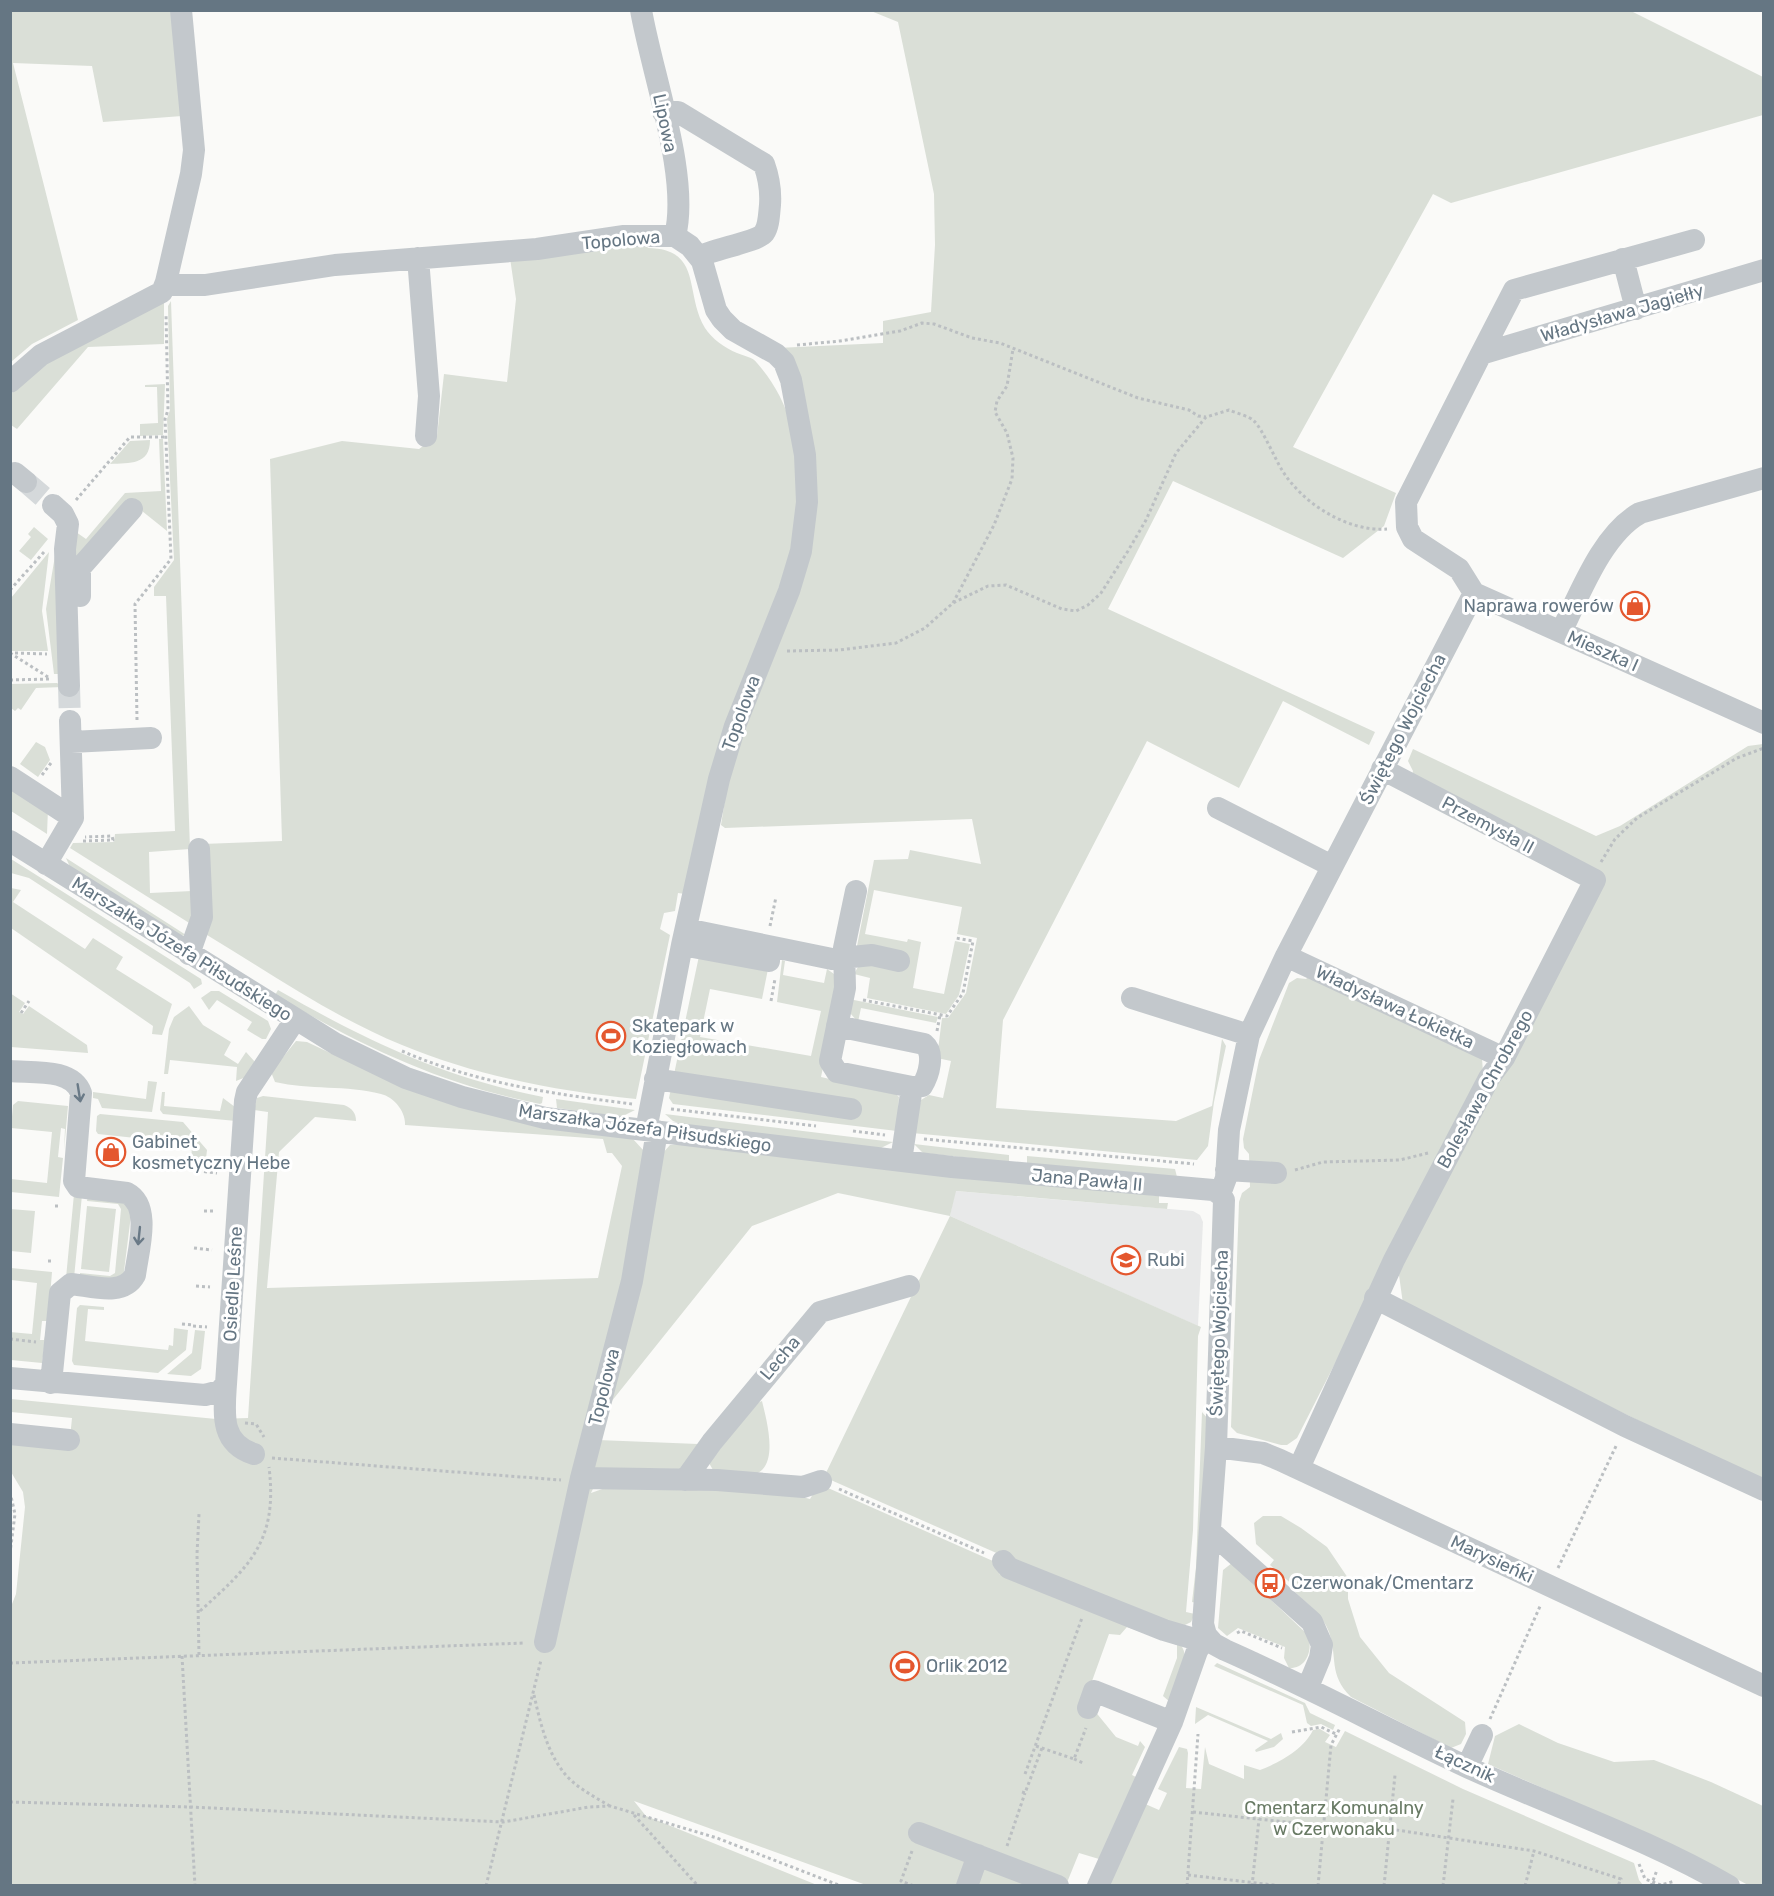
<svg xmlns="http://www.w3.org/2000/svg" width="1774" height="1896" viewBox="0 0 1774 1896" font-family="Rubik,sans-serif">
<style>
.built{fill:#e8e9e9}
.green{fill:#dadfd7}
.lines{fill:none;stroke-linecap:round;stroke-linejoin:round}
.minor-tunnel{stroke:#d5d9db;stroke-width:22;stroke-dasharray:22 11;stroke-linecap:butt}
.path{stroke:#bbbfc2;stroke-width:3;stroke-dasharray:3 3;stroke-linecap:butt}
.minor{stroke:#c3c8cc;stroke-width:22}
.oneway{stroke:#6a7a87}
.labels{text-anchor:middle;stroke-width:6;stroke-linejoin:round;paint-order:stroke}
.street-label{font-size:18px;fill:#657683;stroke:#fff}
.poi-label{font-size:18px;fill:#657683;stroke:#fff;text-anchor:start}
.park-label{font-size:18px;fill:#687a64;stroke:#fff}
</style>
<rect width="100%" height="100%" fill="#fafaf8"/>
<!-- built -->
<path class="built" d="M955 1191 1193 1211 1200 1215 1203 1222 1198 1326 950 1216Z"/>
<!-- green -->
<path class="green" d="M11 11H171L182 116 103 122 92 66 13 63 78 320 32 344 11 362Z
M871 11H1631L1763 77V115L1451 203 1433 194 1293 447 1396 493 1384 526 1343 558 1173 481 1108 609 1375 732 1369 745 1283 701 1239 788 1147 741 1003 1020 996 1108 1176 1121 1212 1106 1222 1039 1226 1046 1214 1102 1208 1146 1197 1160 912 1133 921 1100 929 1095 943 1098 951 1061 937 1058 942 1018H948L966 993 977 938 957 934 962 907 874 890 865 934 907 942 908 939 921 942 913 988 944 994 955 941 970 944 959 995 946 1014 867 998 870 978 854 974 859 965 857 946 874 860 908 859 910 850 981 864 972 819 725 828 721 825 732 755 814 505 777 348 883 343V321L931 312 935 245 934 194 898 22Z
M644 243 648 248C703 249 684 293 705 328 712 339 725 348 737 353 744 356 753 357 757 363 808 421 802 491 791 563L685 894 678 893 675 911 664 913 660 929 670 935 636 1099C556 1091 477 1076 402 1045 333 1017 270 973 207 935L202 844 282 841 270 459 342 441 419 449 437 436 444 374 507 382 516 299 510 258Z
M164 300V344L88 347 17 429 11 425V394L34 369Z
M171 301 190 849 149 852 150 893 192 891 194 926 70 848 73 843 114 842 115 834 175 831 166 596H154V587L174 560 167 419 170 410 168 306Z
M165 384 163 435 140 436V424L158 423 157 387H145V385Z
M159 439H163L167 531 127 499 74 564 76 532 86 539 125 493 161 491Z
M150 440C150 465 130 463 110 464L130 441Z
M34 527 48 539 31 560 19 551 31 537 28 534Z
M57 544 60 674H54L46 609Z
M49 552 42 611 48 651H11V598Z
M57 683 63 687 36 688 21 710 18 708 15 711 11 708 10 684Z
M36 742 45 747 50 760 38 777 20 764Z
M1763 744V1481L1421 1315 1403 1304 1399 1275 1405 1255 1598 887 1412 775 1413 771 1408 761 1413 749 1596 836 1620 826 1748 746Z
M10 786 48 809 47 834 11 811Z
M66 858 186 935 181 936 70 867Z
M11 859 201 979 202 984 194 989 190 983 29 878 11 873Z
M11 888 21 890 13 902 85 949 93 938 123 957 116 969 172 1004 162 1035 152 1034 153 1026 11 928Z
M699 956 768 969 762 999 710 989 700 1037 811 1056 821 1011 777 1002 782 960 785 961 783 975 824 983 827 969 834 974 839 991 821 1077 896 1094 899 1097 897 1131 673 1104 669 1098Z
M1309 976 1482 1058 1483 1073 1297 1438 1287 1445H1281L1237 1433 1231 1427 1239 1202 1242 1193 1250 1187 1249 1154 1244 1148 1243 1139 1259 1060 1289 983 1297 978 1306 979Z
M278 990C367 1041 442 1077 543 1097L542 1103 540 1104C440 1084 361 1046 275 995Z
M211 991H219L268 1021 271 1029 266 1039H262L247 1030 252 1022 217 1000 209 1010 201 998Z
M10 993 25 1003 19 1012 23 1014 29 1006 87 1045 88 1053 11 1047Z
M849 999 938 1017 936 1023 861 1008 858 1022 850 1013Z
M189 1006 203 1025 231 1042 224 1055 238 1064 246 1052 255 1062 246 1077 236 1081 237 1067 170 1060 168 1074H164L169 1029 174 1017Z
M296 1041 307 1042 409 1090 633 1139 644 1151 661 1155 670 1145 683 1144 1159 1196V1203H1168L1167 1209 956 1191 950 1216 1201 1327 1198 1336 1193 1530 1186 1612 1195 1614 1191 1622 1181 1627 1105 1601 824 1477 950 1216 838 1193 752 1226 603 1412 598 1440 698 1444 683 1469 603 1468 591 1493 605 1488 783 1492 810 1499 819 1484 1002 1565 999 1574 1180 1644C1193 1659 1177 1685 1170 1702L1163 1696 1177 1658V1645L1127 1627 1120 1635 1109 1634 1083 1706 1094 1710 1116 1737 1138 1746 1140 1741 1145 1747 1132 1775 1138 1778 1099 1859 1079 1853 1066 1885H866L634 1801 646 1816 817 1885H11L10 1609 16 1594 25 1507 23 1492 11 1472V1443L69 1448 72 1418 11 1412V1399L216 1419 248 1418 268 1112 254 1110 257 1098 263 1096 344 1105C352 1108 356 1113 356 1121L315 1117 279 1152 267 1288 598 1278 622 1166 612 1153H607L603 1139 405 1125C406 1112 394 1097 381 1094 347 1085 309 1090 275 1082L271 1072Z
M148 1081 157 1082 152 1112 102 1108 98 1099 93 1098V1092L146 1099Z
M162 1092H165L164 1106 220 1111 223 1098 235 1107 236 1121 163 1114 160 1110Z
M556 1099 635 1110 621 1117 557 1108Z
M18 1101 68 1106 64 1150 65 1129 61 1128 58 1157 63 1158 59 1197 11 1192V1179L47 1183 52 1132 11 1128 13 1105Z
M100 1114 183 1122 207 1150 205 1167 191 1165 192 1144 98 1134 96 1131 97 1116Z
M665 1114 893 1142 881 1148 684 1125 673 1121Z
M914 1144 1009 1155V1162L923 1153Z
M1027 1156 1175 1169 1177 1177 1027 1164Z
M74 1194 82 1195 74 1278H66Z
M88 1195 127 1199 132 1207 123 1279H80V1273L110 1276 115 1273 121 1209 118 1204 87 1201Z
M87 1206 116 1209 109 1272 81 1269Z
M10 1209 35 1211 31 1253 11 1251Z
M11 1268 52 1272 48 1321H42L40 1340H44L47 1328 42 1363 11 1360 10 1332 32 1334 37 1283 11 1280Z
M80 1305 104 1307V1310L88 1309 85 1341 168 1350 169 1345 173 1346 174 1328 188 1330 186 1350 158 1373 74 1365 72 1361 77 1308Z
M195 1330 205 1331 201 1369 191 1376 167 1374 192 1353Z
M762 1401C766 1418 780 1466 755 1474 743 1477 725 1472 713 1470L709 1463 755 1404Z
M1202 1412 1208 1419 1197 1603 1192 1602 1196 1567Z
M1263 1516H1281L1301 1528 1327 1547 1348 1578V1599L1360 1637 1389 1673 1465 1722 1466 1734 1461 1744 1451 1748 1351 1697C1328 1674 1338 1658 1329 1632 1323 1615 1306 1603 1293 1590L1295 1587 1270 1565 1274 1560 1256 1544 1254 1523Z
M1232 1563 1307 1634C1314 1648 1307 1669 1289 1668L1284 1658 1285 1647 1238 1628 1227 1636 1218 1628 1223 1570Z
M1217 1663 1305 1703 1310 1713 1335 1725 1333 1730 1321 1724 1311 1726 1307 1723 1303 1705 1214 1666Z
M1196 1707 1271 1739 1281 1733 1283 1739 1274 1747 1256 1752 1255 1750 1268 1741 1208 1715 1195 1724Z
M1519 1724 1558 1743 1614 1762 1654 1760 1711 1782 1763 1806V1885H1748L1681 1849 1488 1764 1495 1736Z
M1320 1729 1330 1735 1325 1742 1336 1747 1345 1731 1463 1789 1634 1863 1639 1880 1643 1885 1104 1886 1143 1803 1159 1810 1167 1793 1158 1789 1179 1747 1187 1749 1188 1753 1186 1788 1201 1789 1205 1747 1209 1764 1244 1779V1765L1260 1770C1279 1763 1304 1749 1313 1730Z"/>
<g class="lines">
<!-- minor-tunnel -->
<path class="minor-tunnel" d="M26 482 53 505
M69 686 70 721"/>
<!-- path -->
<path class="path" d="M797 345 840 341 900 331 922 323 934 324 972 338 1000 343 1138 398 1189 410 1198 416 1206 417
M76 500 130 437H166
M10 590 44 552
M953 603 994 525 1012 479 1013 458 1007 433 995 412 997 401 1007 386 1013 349
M787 651 839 650 896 643 925 628 953 603 988 586 1006 585 1062 609 1076 611 1088 605 1101 593 1128 551 1146 520 1176 453 1206 417 1229 410C1236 413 1249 416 1254 421 1262 428 1275 459 1282 470 1302 503 1347 532 1387 529
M10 653 48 677
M15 653 47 654
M10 680 49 679
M137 720 135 604 171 559 165 419 168 410 166 314
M42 775 51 763
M83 841 113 840 112 836 85 837
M1601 862 1615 839 1637 818 1737 758 1764 748
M770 926 776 897
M863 1000 947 1016 963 993 973 941 956 938
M771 1001 775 979
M21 1013 29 1001
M937 1031 940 1015
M402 1051C475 1083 554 1094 632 1104
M671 1109 816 1126
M853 1131 885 1135
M924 1139 1194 1164
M1295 1170 1323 1162 1400 1160 1428 1153
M198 1171 217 1173
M55 1206H58
M204 1211H214
M194 1248 212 1250
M48 1261H53
M196 1286 210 1287
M182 1324 193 1325
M193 1326 207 1327
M10 1339 36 1342
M245 1423 256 1424 264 1437
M272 1458 561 1480
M839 1489 984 1553
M10 1492 15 1514 10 1553
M1558 1568 1617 1444
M200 1611C250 1566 278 1541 269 1467
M1237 1633 1241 1631 1282 1648
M199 1655 197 1554 199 1514
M182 1656 195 1886
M10 1663 524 1643
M534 1695C541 1726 549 1762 574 1783 585 1792 598 1799 610 1806
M1490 1719 1541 1604
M1292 1732 1321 1727 1336 1734
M1036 1746 1074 1759 1086 1728
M1074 1759 1083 1763
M1025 1774 1082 1618
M1022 1792 1025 1793 1042 1748
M10 1802 191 1807 503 1822 589 1807 610 1806 717 1838 841 1886
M1193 1812 1323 1826 1390 1829 1534 1851 1621 1879 1618 1886
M634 1815 698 1886
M1007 1846 1025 1793
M912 1851 901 1881 914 1886
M1639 1864 1645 1879 1661 1885 1675 1881
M1188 1875 1282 1886
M486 1886 541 1660
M1187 1886 1198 1734
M1252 1886 1259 1819
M1318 1886 1331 1745 1340 1728
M1384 1886 1395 1775
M1443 1886 1453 1799
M1525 1886 1534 1851
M1651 1886 1657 1870"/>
<!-- minor -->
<path class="minor" d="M641 10C652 74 690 177 675 236
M663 112H678L764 164C769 178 771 191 770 205 769 214 769 226 764 233 757 242 713 249 699 257
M418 258 429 396 426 436
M1623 259 1636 309
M1764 270 1481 354 1406 502 1407 527 1413 539 1459 569 1474 593 1764 723
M166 282 174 285H205L335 265 537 249 624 236H675L690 246 702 261 716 310 722 319 733 330 776 354 784 362 791 380 805 455 807 502 801 551 789 591 735 726 719 779 682 945 646 1130
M1481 354 1514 290 1694 240
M10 382 41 355 162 292 166 282 191 174 194 150 181 10
M10 474 15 473 26 482
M53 505 63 514 68 524 65 549 69 686
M80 596V568L132 509
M1561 632C1580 594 1602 534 1640 513L1764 478
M71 742 151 738
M10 777 73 818
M1218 808 1332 866
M10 841 336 1044 406 1078 462 1097 545 1118 952 1167 1213 1190 1220 1194
M46 864 73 818 70 721
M686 929 832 959 872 955 899 961
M682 945 769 961
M189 954 202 917 199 849
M1286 956 1504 1058
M1132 998 1249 1035
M837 1026 924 1044C935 1053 929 1075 922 1086L912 1087 837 1072 830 1061 845 988 844 948 856 891
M10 1071C33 1073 72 1068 81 1093L74 1181 78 1187 127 1193C152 1206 138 1251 135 1275 123 1297 92 1286 71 1284L60 1293 51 1383
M655 1079 851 1109
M901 1161 912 1087
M1226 1170 1276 1173
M1375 1298 1625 1426 1764 1490
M10 1378 205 1395 220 1391 226 1384 245 1101 247 1092 295 1020
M226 1384C224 1414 220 1443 254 1454
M10 1434 69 1440
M1216 1447 1263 1453 1280 1460 1764 1686
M1299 1468 1394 1260 1489 1078 1504 1058 1595 880 1382 769
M581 1478 717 1480 803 1487 821 1481
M685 1480 712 1442 820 1312 909 1286
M1211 1532 1312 1622 1322 1645 1320 1658 1308 1687
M1003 1561 1009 1568 1164 1630 1191 1638 1206 1635
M1206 1635 1203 1624 1216 1447 1224 1200 1220 1194 1226 1178 1229 1130 1249 1035 1286 956 1474 593
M1206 1635 1214 1644 1225 1650C1307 1686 1386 1729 1467 1767 1554 1807 1646 1838 1729 1886
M545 1642 581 1478 632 1281 657 1131
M1088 1708 1094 1691 1172 1722
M1467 1767 1482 1735
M919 1833 1058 1886
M967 1886 978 1855
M1098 1886 1172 1722 1197 1651 1206 1635"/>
</g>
<!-- one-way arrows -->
<defs><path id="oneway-shaft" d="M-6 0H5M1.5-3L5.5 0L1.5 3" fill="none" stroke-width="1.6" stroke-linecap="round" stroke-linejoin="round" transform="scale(1.5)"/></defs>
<g class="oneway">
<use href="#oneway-shaft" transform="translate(79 1093) rotate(81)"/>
<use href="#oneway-shaft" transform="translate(139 1236) rotate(96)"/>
</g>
<!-- icons -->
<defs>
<g id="shop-ring" transform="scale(1.5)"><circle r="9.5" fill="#fff" stroke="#e4572e" stroke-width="1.5"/><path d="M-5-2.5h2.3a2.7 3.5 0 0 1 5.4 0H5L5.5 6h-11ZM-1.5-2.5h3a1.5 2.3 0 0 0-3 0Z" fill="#e4572e"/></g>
<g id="stadium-ring" transform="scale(1.5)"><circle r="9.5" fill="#fff" stroke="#e4572e" stroke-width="1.5"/><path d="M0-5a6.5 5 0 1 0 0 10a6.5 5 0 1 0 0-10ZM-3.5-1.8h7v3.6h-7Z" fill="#e4572e"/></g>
<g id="school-ring" transform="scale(1.5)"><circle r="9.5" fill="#fff" stroke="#e4572e" stroke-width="1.5"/><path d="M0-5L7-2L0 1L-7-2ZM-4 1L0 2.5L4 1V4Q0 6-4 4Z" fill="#e4572e"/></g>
<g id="bus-ring" transform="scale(1.5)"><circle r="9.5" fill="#fff" stroke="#e4572e" stroke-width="1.5"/><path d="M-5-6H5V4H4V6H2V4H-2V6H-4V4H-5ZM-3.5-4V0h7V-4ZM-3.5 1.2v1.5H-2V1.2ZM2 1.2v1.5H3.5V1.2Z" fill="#e4572e"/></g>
</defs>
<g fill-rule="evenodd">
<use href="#shop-ring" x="1635" y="606"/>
<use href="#stadium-ring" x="611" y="1036"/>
<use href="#shop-ring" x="111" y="1152"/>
<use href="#school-ring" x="1126" y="1260"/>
<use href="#bus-ring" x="1270" y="1583"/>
<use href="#stadium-ring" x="905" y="1666"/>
</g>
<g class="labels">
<!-- street labels -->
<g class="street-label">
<text transform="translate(665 123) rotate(78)" y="6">Lipowa</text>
<text transform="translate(621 240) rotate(-5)" y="6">Topolowa</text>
<text transform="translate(1622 313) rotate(-16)" y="6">Władysława Jagiełły</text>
<text transform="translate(1603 651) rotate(24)" y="6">Mieszka I</text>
<text transform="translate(741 713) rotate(-70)" y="6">Topolowa</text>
<text transform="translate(1403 729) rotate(-63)" y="6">Świętego Wojciecha</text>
<text transform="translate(1488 825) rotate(28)" y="6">Przemysła II</text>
<text transform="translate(182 949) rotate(32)" y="6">Marszałka Józefa Piłsudskiego</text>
<text transform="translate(1395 1007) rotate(25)" y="6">Władysława Łokietka</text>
<text transform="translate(1485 1089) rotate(-61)" y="6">Bolesława Chrobrego</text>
<text transform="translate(645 1128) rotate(8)" y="6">Marszałka Józefa Piłsudskiego</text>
<text transform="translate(1087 1180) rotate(5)" y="6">Jana Pawła II</text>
<text transform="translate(233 1284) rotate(-87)" y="6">Osiedle Leśne</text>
<text transform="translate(1219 1333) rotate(-88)" y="6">Świętego Wojciecha</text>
<text transform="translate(780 1358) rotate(-50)" y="6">Lecha</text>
<text transform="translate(604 1387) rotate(-76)" y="6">Topolowa</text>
<text transform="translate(1492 1559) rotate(25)" y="6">Marysieńki</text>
<text transform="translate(1465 1764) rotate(25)" y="6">Łącznik</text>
</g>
<!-- poi labels -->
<g class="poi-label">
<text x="1614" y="612" text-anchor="end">Naprawa rowerów</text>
<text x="632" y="1032">Skatepark w<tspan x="632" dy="21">Koziegłowach</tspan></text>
<text x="132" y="1148">Gabinet<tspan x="132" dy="21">kosmetyczny Hebe</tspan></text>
<text x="1147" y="1266">Rubi</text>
<text x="1291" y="1589">Czerwonak/Cmentarz</text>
<text x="926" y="1672">Orlik 2012</text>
</g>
<!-- park labels -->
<g class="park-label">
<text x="1334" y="1814">Cmentarz Komunalny<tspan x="1334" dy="21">w Czerwonaku</tspan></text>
</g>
</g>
<!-- border -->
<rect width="1774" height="1896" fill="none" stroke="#657683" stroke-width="24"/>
</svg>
